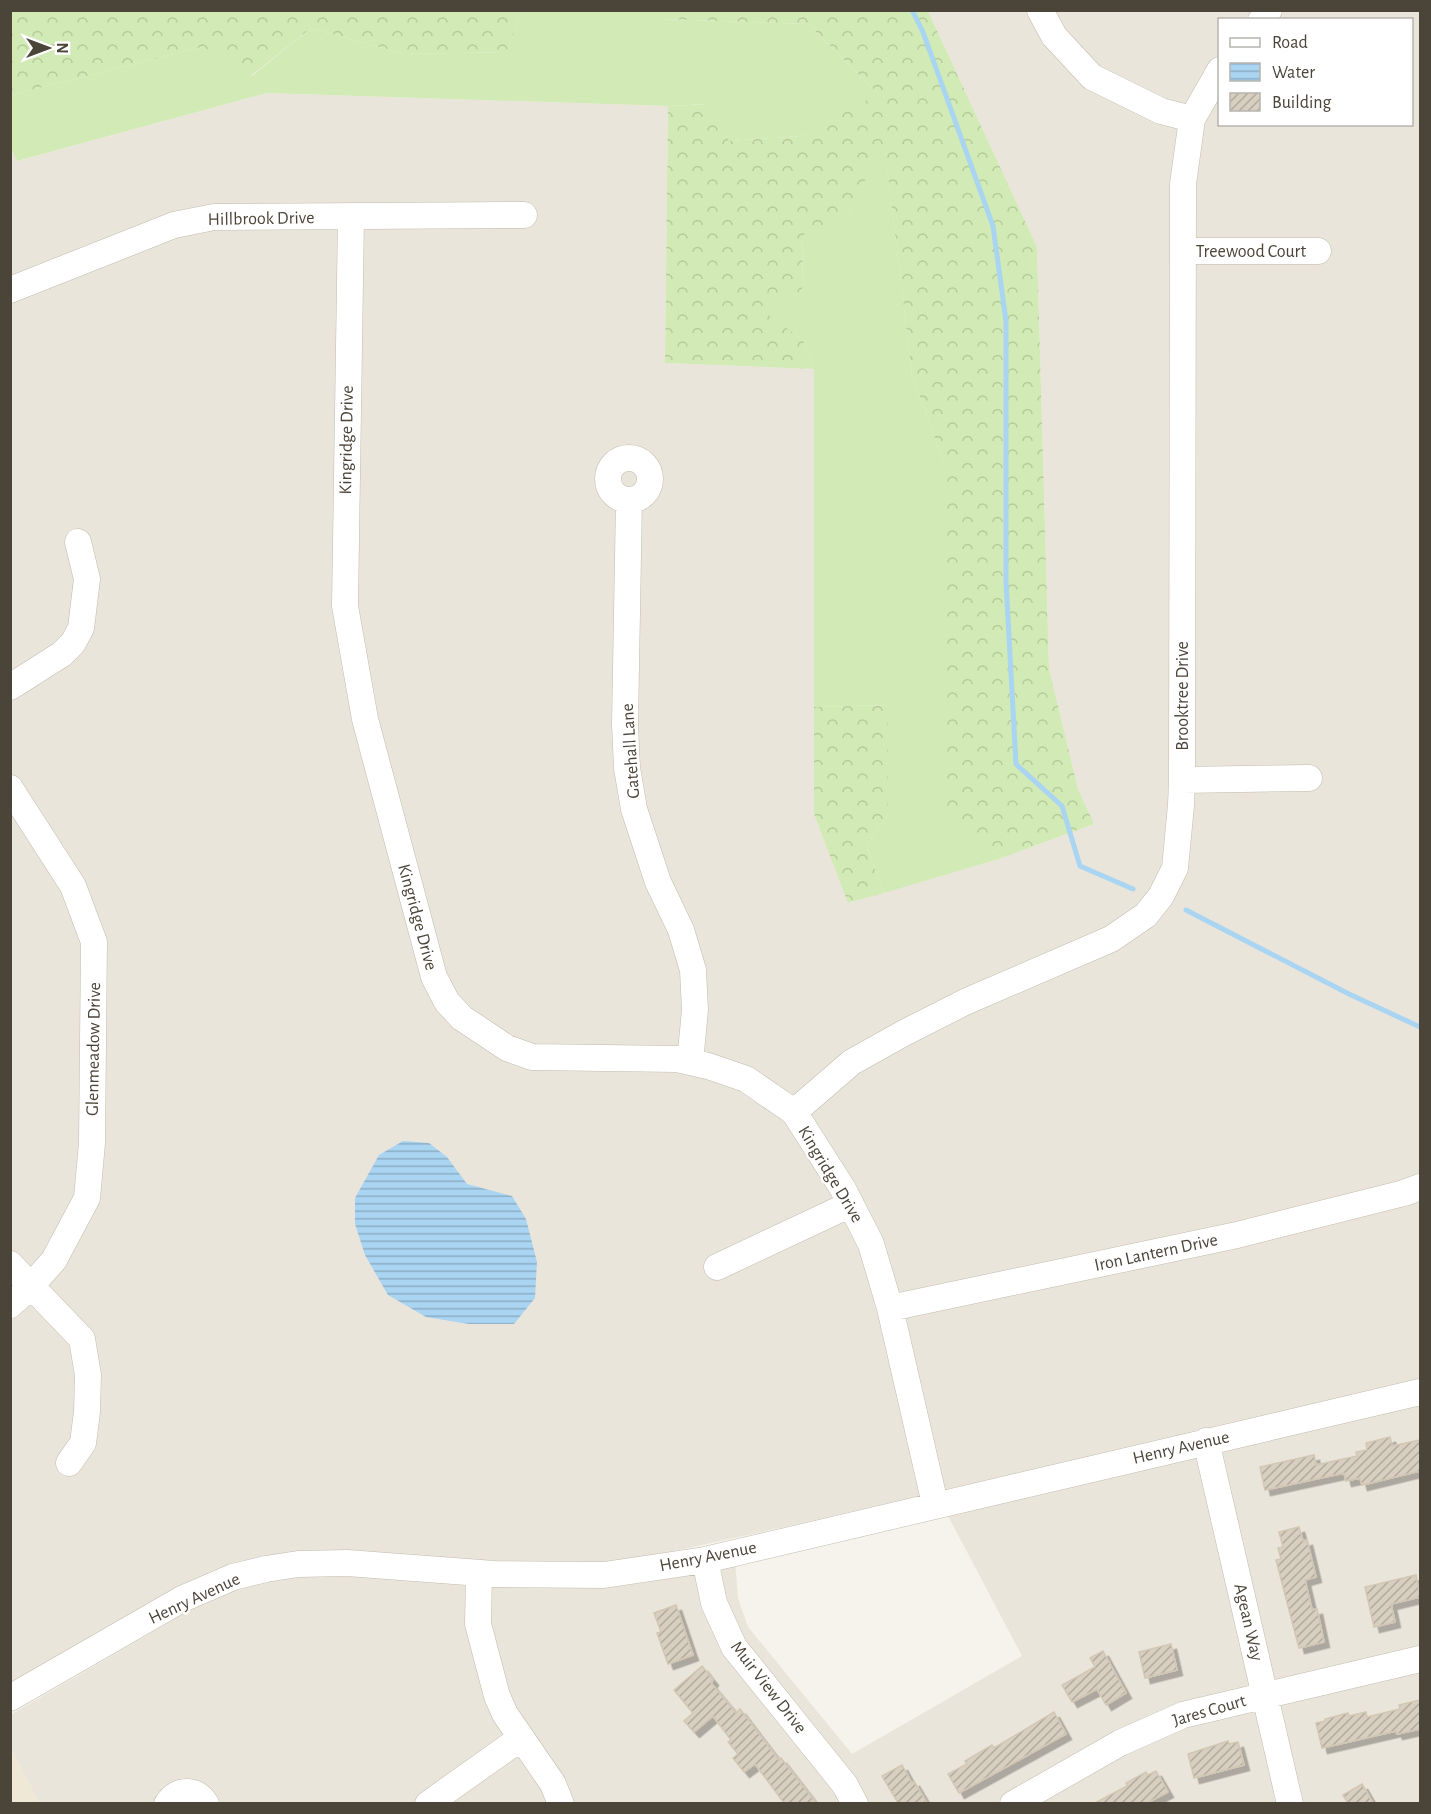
<svg xmlns="http://www.w3.org/2000/svg" width="1431" height="1814" viewBox="0 0 1431 1814" font-family="'Alegreya Sans',sans-serif">
<style>
.residential{fill:#eae5da;fill-rule:evenodd}
.education{fill:#efe8d6}
.grass{fill:#d2eab5}
.forest{fill:url(#forest-crowns)}
.water{fill:url(#water-rules)}
.lines{fill:none;stroke-linecap:round;stroke-linejoin:round}
.stream{stroke:#a9d4f2;stroke-width:5}
.building{fill:url(#building-hatch);stroke:#d3c7b4;stroke-width:1.5;filter:url(#shadow)}
.minor-casing{stroke:#c2bbae;stroke-width:27}
.minor{stroke:#fff;stroke-width:26}
.labels{text-anchor:middle;stroke-width:5;stroke-linejoin:round;paint-order:stroke}
.street-label{font-size:18px;fill:#4b4439;stroke:#fff}
</style>
<defs>
<pattern id="forest-crowns" width="20" height="18" patternUnits="userSpaceOnUse" patternTransform="scale(1.5)"><rect width="20" height="18" fill="#d2eab5"/><path d="M2 6a3 3 0 1 1 6 0M12 15a3 3 0 1 1 6 0" fill="none" stroke="#b6ca9c"/></pattern>
<pattern id="water-rules" width="6" height="5" patternUnits="userSpaceOnUse" patternTransform="scale(1.5)"><rect width="6" height="5" fill="#a9d4f2"/><path d="M0 2.5h6" fill="none" stroke="#8caec5"/></pattern>
<pattern id="building-hatch" width="6" height="6" patternUnits="userSpaceOnUse" patternTransform="scale(1.5)"><rect width="6" height="6" fill="#d8cfc1"/><path d="M-1 1l2-2M0 6l6-6M5 7l2-2" fill="none" stroke="#b1aa9e"/></pattern>
<filter id="shadow"><feDropShadow dx="5.5" dy="5.5" stdDeviation="0" flood-color="#0004"/></filter>
</defs>
<rect width="100%" height="100%" fill="#f6f3ec"/>
<!-- residential -->
<path class="residential" d="M928 11H1420V1380L789 1526 628 1561 552 1564 304 1555 11 1685 10 149 18 161 267 93 668 106 665 363 814 369V814L849 903 1002 858 1094 824 1078 789 1049 668 1037 247ZM1220 20H1412V124H1220Z
M1420 1403V1803H39L11 1748 10 1715 216 1595 259 1582 294 1575 356 1574 595 1588 643 1583 735 1560 738 1598 748 1627 852 1754 1022 1656 947 1514Z"/>
<!-- education -->
<path class="education" d="M10 1748H11L39 1803H11Z"/>
<!-- grass -->
<path class="grass" d="M648 10 661 19 808 24 879 95 802 136 729 141 708 104 668 106 267 93 17 161 11 149V95L202 47 252 76 311 28 403 54 507 52 521 11Z
M884 140 912 375 943 461V812L1002 858 884 893 866 845 888 815V705L814 707V369L803 340 765 313 802 290 803 234 848 215Z"/>
<!-- forest -->
<path class="forest" d="M10 11 11 10 521 11 507 52 403 54 311 28 251 76 202 47 11 95Z
M648 11H928L1037 247 1049 668 1078 789 1094 824 1002 858 943 813V461L912 375 884 142 848 215 803 235 802 290 766 313 803 340 814 369 665 363 668 106 709 104 729 141 802 136 878 94 808 24 661 19Z
M888 705V815L866 845 884 893 848 903 814 814V707Z"/>
<!-- water -->
<path class="water" d="M403 1141 429 1143 447 1157 467 1184 512 1196 526 1219 537 1262 535 1298 514 1324H469L426 1317 388 1295 365 1255 355 1224V1198L379 1155Z"/>
<g class="lines">
<!-- stream -->
<path class="stream" d="M912 10 923 32 993 226 1006 321V582L1016 764 1062 806 1080 866 1133 889
M1186 910 1349 994 1420 1027"/>
</g>
<!-- building -->
<path class="building" d="M1390 1437 1392 1446 1420 1440V1471L1362 1485 1360 1478 1346 1481 1344 1473 1265 1490 1260 1467 1314 1455 1316 1465 1357 1456 1356 1452 1367 1450 1366 1443Z
M1299 1527 1303 1541 1307 1540 1316 1577 1305 1580 1312 1610 1317 1609 1324 1642 1299 1648 1276 1560 1281 1559 1278 1548 1283 1547 1279 1532Z
M1416 1575 1420 1597 1391 1604 1395 1622 1374 1627 1365 1587Z
M676 1605 693 1655 668 1664 657 1633 661 1632 654 1613Z
M1171 1644 1177 1670 1145 1678 1139 1652Z
M1103 1651 1126 1693 1106 1705 1097 1689 1072 1702 1062 1685 1095 1667 1090 1658Z
M702 1666 713 1680 711 1683 736 1713 740 1709 779 1760 781 1758 816 1803H784L755 1764 744 1772 733 1758 738 1754 728 1742 731 1740 713 1716 694 1732 684 1721 693 1713 674 1690Z
M1420 1700V1729L1397 1734 1396 1731 1322 1748 1316 1723 1325 1721V1719L1348 1713 1349 1716 1366 1712 1367 1717 1400 1709 1399 1705Z
M1054 1712 1066 1734 959 1793 948 1774 967 1764 965 1761 992 1745 994 1748Z
M1228 1741 1229 1744 1238 1742 1244 1765 1194 1778 1188 1754Z
M902 1765 912 1783 914 1781 927 1803H898L882 1776Z
M1156 1771 1168 1792 1147 1803H1095L1127 1786 1126 1783 1146 1772 1148 1775Z
M1362 1784 1373 1803H1348L1343 1795Z"/>
<g class="lines">
<!-- minor casing -->
<g class="minor-casing">
<path id="minor" d="M1040 10 1054 36 1092 77 1161 111 1192 119
M1261 20 1269 10
M351 217 345 606 365 719 434 977 447 1002 462 1018 507 1048 532 1057 677 1059 708 1066 746 1079 794 1112 843 1189 871 1244 890 1308 935 1504
M1184 251H1318
M10 290 174 225 214 217 524 215
M608 479a21 21 0 1 1 42 0a21 21 0 1 1-42 0Z
M629 500 625 724 627 768 634 809 658 882 681 930 693 970 695 1010 690 1062
M10 687 62 654 73 643 81 628 87 579 78 542
M1182 780 1309 778
M10 788 73 886 94 942 92 1143 87 1198 54 1260 31 1286 10 1305
M794 1112 852 1062 904 1033 965 1002 1111 939 1146 915 1161 896 1175 868 1181 805 1182 780 1183 184 1192 119 1220 70
M10 1264 82 1339 88 1375 87 1412 83 1443 69 1463
M717 1267 851 1204
M890 1308 1237 1235 1404 1193 1420 1187
M1206 1441 1290 1804
M705 1560 714 1603 734 1647 845 1785 855 1804
M479 1573 478 1624 497 1696 505 1714 553 1784 561 1804
M10 1698 182 1599 233 1577 266 1569 298 1564 347 1563 494 1574 604 1575 705 1560 1420 1392
M167 1804C178 1788 196 1788 206 1804
M428 1804 521 1738
M1013 1804 1120 1743 1183 1715 1420 1659"/>
</g>
<!-- minor -->
<use href="#minor" class="minor"/>
</g>
<g class="labels">
<!-- street labels -->
<g class="street-label">
<text transform="translate(261 218) rotate(-1)" y="6">Hillbrook Drive</text>
<text x="1251" y="257">Treewood Court</text>
<text transform="translate(346 440) rotate(-89)" y="6">Kingridge Drive</text>
<text transform="translate(1182 696) rotate(-90)" y="6">Brooktree Drive</text>
<text transform="translate(630 751) rotate(-94)" y="6">Gatehall Lane</text>
<text transform="translate(418 917) rotate(75)" y="6">Kingridge Drive</text>
<text transform="translate(93 1049) rotate(-89)" y="6">Glenmeadow Drive</text>
<text transform="translate(831 1174) rotate(59)" y="6">Kingridge Drive</text>
<text transform="translate(1156 1252) rotate(-12)" y="6">Iron Lantern Drive</text>
<text transform="translate(1181 1447) rotate(-13)" y="6">Henry Avenue</text>
<text transform="translate(708 1556) rotate(-11)" y="6">Henry Avenue</text>
<text transform="translate(194 1598) rotate(-25)" y="6">Henry Avenue</text>
<text transform="translate(1249 1622) rotate(77)" y="6">Agean Way</text>
<text transform="translate(769 1687) rotate(52)" y="6">Muir View Drive</text>
<text transform="translate(1209 1710) rotate(-16)" y="6">Jares Court</text>
</g>
</g>
<!-- border -->
<rect width="1431" height="1814" fill="none" stroke="#4b4439" stroke-width="24"/>
<!-- legend -->
<rect x="1218" y="18" width="195" height="108" fill="#ffffff" stroke="#b7b4b0" stroke-width="1.5"/>
<rect x="1230" y="38" width="30" height="9" fill="#ffffff" stroke="#b7b4b0" stroke-width="1.5"/>
<text x="1272" y="48" font-size="18" fill="#4b4439">Road</text>
<rect x="1230" y="63" width="30" height="18" fill="url(#water-rules)" stroke="#b7b4b0" stroke-width="1.5"/>
<text x="1272" y="78" font-size="18" fill="#4b4439">Water</text>
<rect x="1230" y="93" width="30" height="18" fill="url(#building-hatch)" stroke="#b7b4b0" stroke-width="1.5"/>
<text x="1272" y="108" font-size="18" fill="#4b4439">Building</text>
<!-- north arrow -->
<g transform="translate(48 48) rotate(90)" stroke="#ffffff" stroke-width="4.5" paint-order="stroke">
<path d="M0-4.5L10 22L0 15L-10 22Z" fill="#4b4439"/>
<text y="-9" font-size="16" font-weight="bold" text-anchor="middle" fill="#4b4439">N</text>
</g>
</svg>
